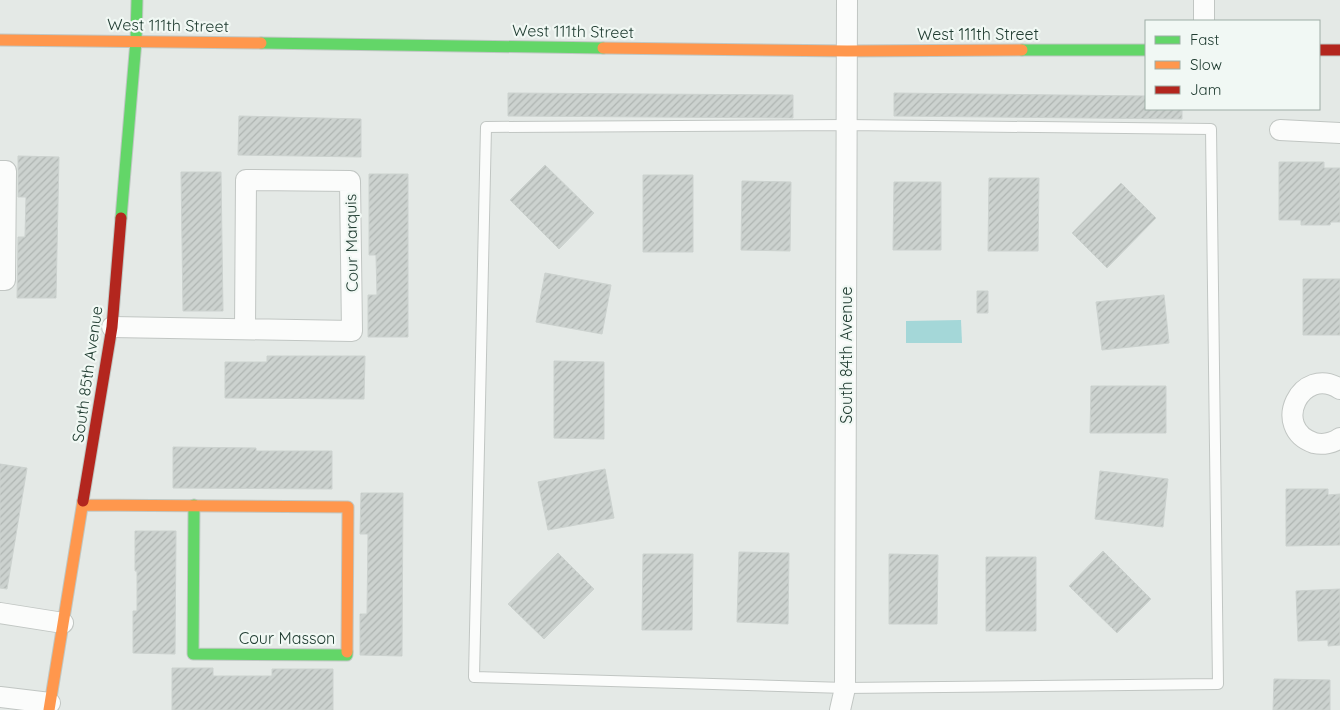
<svg xmlns="http://www.w3.org/2000/svg" width="1340" height="710" viewBox="0 0 1340 710" font-family="Quicksand,sans-serif">
<style>
.water{fill:#a4d7d8}
.building{fill:url(#building-hatch);stroke:#ccd2cf}
.lines{fill:none;stroke-linecap:round;stroke-linejoin:round}
.lane-casing{stroke:#c1c6c3;stroke-width:12}
.street-casing{stroke:#c1c6c3;stroke-width:22}
.fast-casing{stroke:#bfc7c3;stroke-width:13}
.slow-casing{stroke:#bfc7c3;stroke-width:13}
.jam-casing{stroke:#bfc7c3;stroke-width:13}
.lane{stroke:#fbfcfb;stroke-width:10}
.street{stroke:#fbfcfb;stroke-width:20}
.fast{stroke:#63d668;stroke-width:11}
.slow{stroke:#ff974d;stroke-width:11}
.jam{stroke:#b3261e;stroke-width:11}
.labels{text-anchor:middle;stroke-width:4.5;stroke-linejoin:round;paint-order:stroke}
.street-label{font-size:16px;fill:#213d32;stroke:#f1f8f4}
</style>
<defs>
<pattern id="building-hatch" width="6" height="6" patternUnits="userSpaceOnUse" patternTransform="scale(1.25)"><rect width="6" height="6" fill="#ccd2cf"/><path d="M-1 1l2-2M0 6l6-6M5 7l2-2" fill="none" stroke="#afb5b2"/></pattern>
</defs>
<rect width="100%" height="100%" fill="#e4e9e6"/>
<!-- water -->
<path class="water" d="M961 320 962 343H906V321Z"/>
<!-- building -->
<path class="building" d="M508 93 793 95V118L508 116Z
M894 93 1146 96V109H1182V119L894 116Z
M239 116 361 119V157L238 155Z
M18 156 59 157 56 298H17L18 237H25L26 197H18Z
M1279 162H1324V168H1340V222H1331L1330 225H1301V220H1279Z
M545 165 594 213 559 249 510 200Z
M181 172H221L223 311H183Z
M369 174H408V337H368V295H377L376 255H369Z
M643 175H693V252H643Z
M989 178H1039L1038 251H988Z
M742 181 791 182 790 251 741 250Z
M894 182H941V250H893Z
M1121 183 1156 218 1107 268 1072 233Z
M545 273 611 285 602 334 536 322Z
M1303 279H1340V335H1303Z
M977 291H988V313H977Z
M1164 295 1169 343 1102 350 1096 302Z
M267 356H365L364 399 225 398V362H267Z
M554 361 604 362V439L554 438Z
M1091 386H1166V433H1090Z
M173 447 256 448V451H332V489L173 488Z
M0 464 27 468 7 589 0 588Z
M605 469 614 518 548 530 538 482Z
M1100 471 1168 479 1163 527 1095 519Z
M1286 489H1328V495L1340 494V545L1286 546Z
M361 493H403L402 656 360 655V614H367L368 534H360Z
M135 531H176L175 654 133 653V611H137V571H135Z
M1103 551 1151 599 1117 633 1069 586Z
M739 552 789 553 788 624 737 622Z
M558 553 594 589 544 639 508 604Z
M643 554H693L692 630H642Z
M889 554 938 555 937 624H889Z
M986 557H1036V631H986Z
M1340 589V645L1328 646V640L1298 641 1296 591Z
M172 668H213V676H272V669H333V710H172Z
M1274 679 1330 680V710H1273Z"/>
<g class="lines">
<!-- lane casing -->
<g class="lane-casing">
<path id="lane" d="M847 125 1211 129 1218 684 845 688 474 677 486 127Z"/>
</g>
<!-- street casing -->
<g class="street-casing">
<path id="street" d="M1204 21V0
M1280 130 1340 133
M0 171H6L5 280H0
M112 327 352 331 350 181 246 180 245 329
M1340 389C1301 364 1270 428 1314 443 1323 445 1333 443 1340 438
M0 613 63 623
M0 697 50 703
M840 710 845 688 847 0"/>
</g>
<!-- fast casing -->
<g class="fast-casing">
<path id="fast" d="M261 43 603 48
M1022 50H1146
M121 218 136 41 137 0
M194 505 193 654 347 655V652"/>
</g>
<!-- slow casing -->
<g class="slow-casing">
<path id="slow" d="M0 40 261 43
M603 48 847 51 1022 50
M83 505 348 507 347 652
M49 710 83 501"/>
</g>
<!-- jam casing -->
<g class="jam-casing">
<path id="jam" d="M1319 50H1340
M83 501 112 327 121 218"/>
</g>
<!-- lane -->
<use href="#lane" class="lane"/>
<!-- street -->
<use href="#street" class="street"/>
<!-- fast -->
<use href="#fast" class="fast"/>
<!-- slow -->
<use href="#slow" class="slow"/>
<!-- jam -->
<use href="#jam" class="jam"/>
</g>
<g class="labels">
<!-- street labels -->
<g class="street-label">
<text transform="translate(168 25) rotate(1)" y="6">West 111th Street</text>
<text transform="translate(573 31) rotate(1)" y="6">West 111th Street</text>
<text x="978" y="40">West 111th Street</text>
<text transform="translate(351 243) rotate(-91)" y="6">Cour Marquis</text>
<text transform="translate(846 355) rotate(-90)" y="6">South 84th Avenue</text>
<text transform="translate(87 374) rotate(-82)" y="6">South 85th Avenue</text>
<text x="287" y="644">Cour Masson</text>
</g>
</g>
<!-- legend -->
<rect x="1145" y="20" width="175" height="90" fill="#f1f8f4" stroke="#9eada6"/>
<rect x="1155" y="36" width="25" height="8" fill="#63d668" stroke="#9eada6"/>
<text x="1190" y="45" font-size="15" fill="#213d32">Fast</text>
<rect x="1155" y="61" width="25" height="8" fill="#ff974d" stroke="#9eada6"/>
<text x="1190" y="70" font-size="15" fill="#213d32">Slow</text>
<rect x="1155" y="86" width="25" height="8" fill="#b3261e" stroke="#9eada6"/>
<text x="1190" y="95" font-size="15" fill="#213d32">Jam</text>
</svg>
